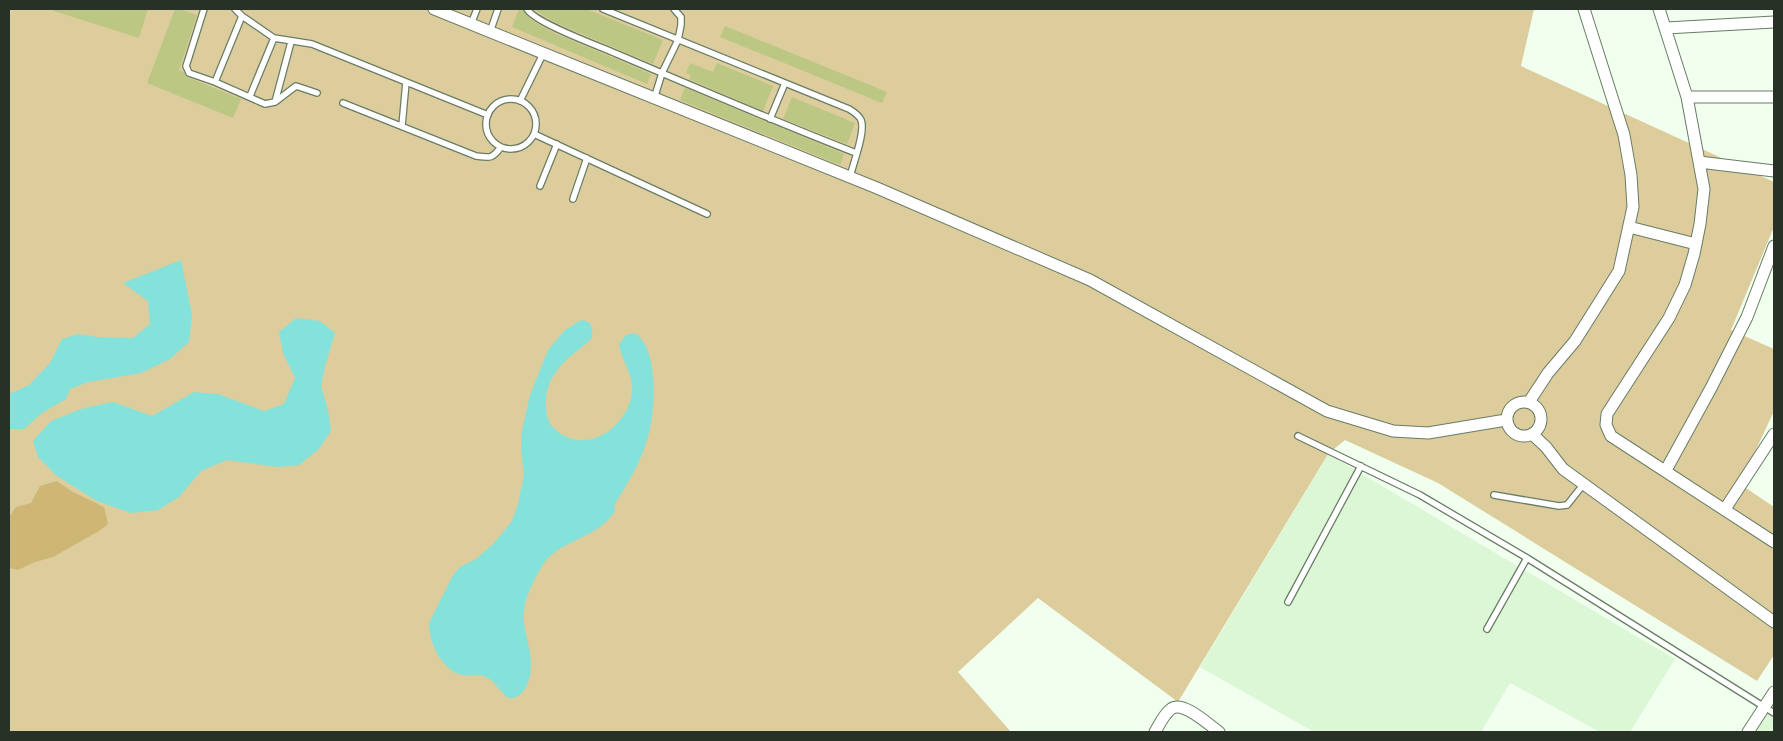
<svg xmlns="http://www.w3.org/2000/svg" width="1783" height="741" viewBox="0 0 1783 741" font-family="'Alegreya Sans',sans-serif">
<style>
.built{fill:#dbf7d5}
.green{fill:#ddcc9c}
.forest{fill:#ceb774}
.water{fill:#85e2db}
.building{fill:#bdc784}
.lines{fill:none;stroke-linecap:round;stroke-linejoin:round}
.lane-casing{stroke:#687d64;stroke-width:8}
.street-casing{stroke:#687d64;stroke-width:13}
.lane{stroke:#fff;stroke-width:5.5}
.street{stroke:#fff;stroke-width:11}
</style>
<rect width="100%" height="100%" fill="#f1ffee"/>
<!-- built -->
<path class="built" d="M1328 454 1675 659 1630 732H1600L1510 683 1481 732H1314L1200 667Z
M1774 704V732H1756Z"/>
<!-- green -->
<path class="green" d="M9 9H1534L1521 66 1774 182V227L1731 330 1774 349V411L1740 484 1774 507V655L1757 681 1438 483 1345 440 1328 454 1178 702 1038 598 958 672 1011 732H9Z"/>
<!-- forest -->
<path class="forest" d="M57 481 71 491 104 507 108 524 99 531 53 557 35 562 18 570 9 568V517L16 507 31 503 40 486Z"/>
<!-- water -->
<path class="water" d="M181 260 192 315 189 342 170 359 141 373 89 382 70 389 66 399 42 413 24 429H9V394L29 385 50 363 62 339 78 334 97 337 133 338 150 324 148 301 123 283Z
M296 318 320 321 335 333 325 366 321 386 328 410 331 431 319 449 299 465 277 467 227 460 201 471 179 497 158 510 131 513 97 501 57 476 38 457 33 441 51 421 81 409 113 402 152 416 194 392 218 394 264 411 284 404 295 378 283 353 279 332Z
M581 320C592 321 593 328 592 338 581 349 565 358 556 372 548 382 545 396 546 408 547 418 549 425 557 431 587 456 629 426 632 392 634 375 621 360 619 344L626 335 635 333C648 342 651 360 653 374 657 429 643 461 614 505L615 511C599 537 566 539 547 559 539 569 528 591 525 604 520 625 531 644 531 665 531 678 525 700 508 698 500 692 495 681 486 677 479 673 470 677 463 675 442 671 429 643 429 623L453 575 460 567 476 559 494 543 512 521 518 504 524 475 521 449V435L530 395 548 350 565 330Z"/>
<!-- building -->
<path class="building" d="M54 9H148L139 38 54 11Z
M175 9H180L197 15 179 70 183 72 187 77 241 99 233 118 147 83Z
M519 9H522L530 19 552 32 651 74 647 84 512 27Z
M533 9H586L663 40 653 64 556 23Z
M725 26 887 92 882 103 720 37Z
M690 63 713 72 717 63 773 86 763 111 689 79 691 75 686 73Z
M685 88 844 154 840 165 680 100Z
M792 97 855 123 847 144 783 119Z"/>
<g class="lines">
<!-- lane casing -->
<g class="lane-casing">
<path id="lane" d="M204 9 188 60 186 66 189 73 215 82 265 104 275 102 296 86 317 93
M235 9 242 16 274 38 312 44 488 115
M527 9C535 23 599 46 617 54 697 88 776 122 856 153
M603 9 849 109C854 112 859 115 861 120 866 131 853 164 850 177
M471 24 477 9
M490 32 498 9
M215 82 242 16
M250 96 274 38
M654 99 662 73 678 40 681 25V17L674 9
M486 124a25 25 0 1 1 50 0a25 25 0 1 1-50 0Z
M520 101 543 54
M275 102 291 42
M343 103 476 156C490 158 492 159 501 147
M770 119 785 83
M402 126 406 82
M534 134 707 214
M540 186 557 144
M573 199 587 158
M1298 436 1420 495 1527 558 1774 713
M1494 495 1559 506 1567 505 1583 485
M1288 602 1361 466
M1487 629 1527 558"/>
</g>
<!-- street casing -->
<g class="street-casing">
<path id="street" d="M434 9 877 188 1090 280 1327 411 1393 431 1428 433 1506 420
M1659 9 1687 97 1704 189 1700 224 1694 254 1685 285 1669 318 1607 414 1606 425 1611 436 1774 542
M1666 28 1774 22
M1687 97H1774
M1699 162 1774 171
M1629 227 1696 244
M1507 419a17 17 0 1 1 34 0a17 17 0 1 1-34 0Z
M1529 402 1548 373 1575 341 1619 271 1633 207 1631 175 1624 135 1584 9
M1532 434 1546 447 1563 469 1774 622
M1666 470 1711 388 1747 317 1774 246
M1725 509 1774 434
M1155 732C1159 725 1164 714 1171 709 1183 700 1209 725 1219 732
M1748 732 1774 692"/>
</g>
<!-- lane -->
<use href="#lane" class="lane"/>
<!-- street -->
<use href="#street" class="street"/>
</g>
<!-- border -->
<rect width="1783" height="741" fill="none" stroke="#283126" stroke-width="20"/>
</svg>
